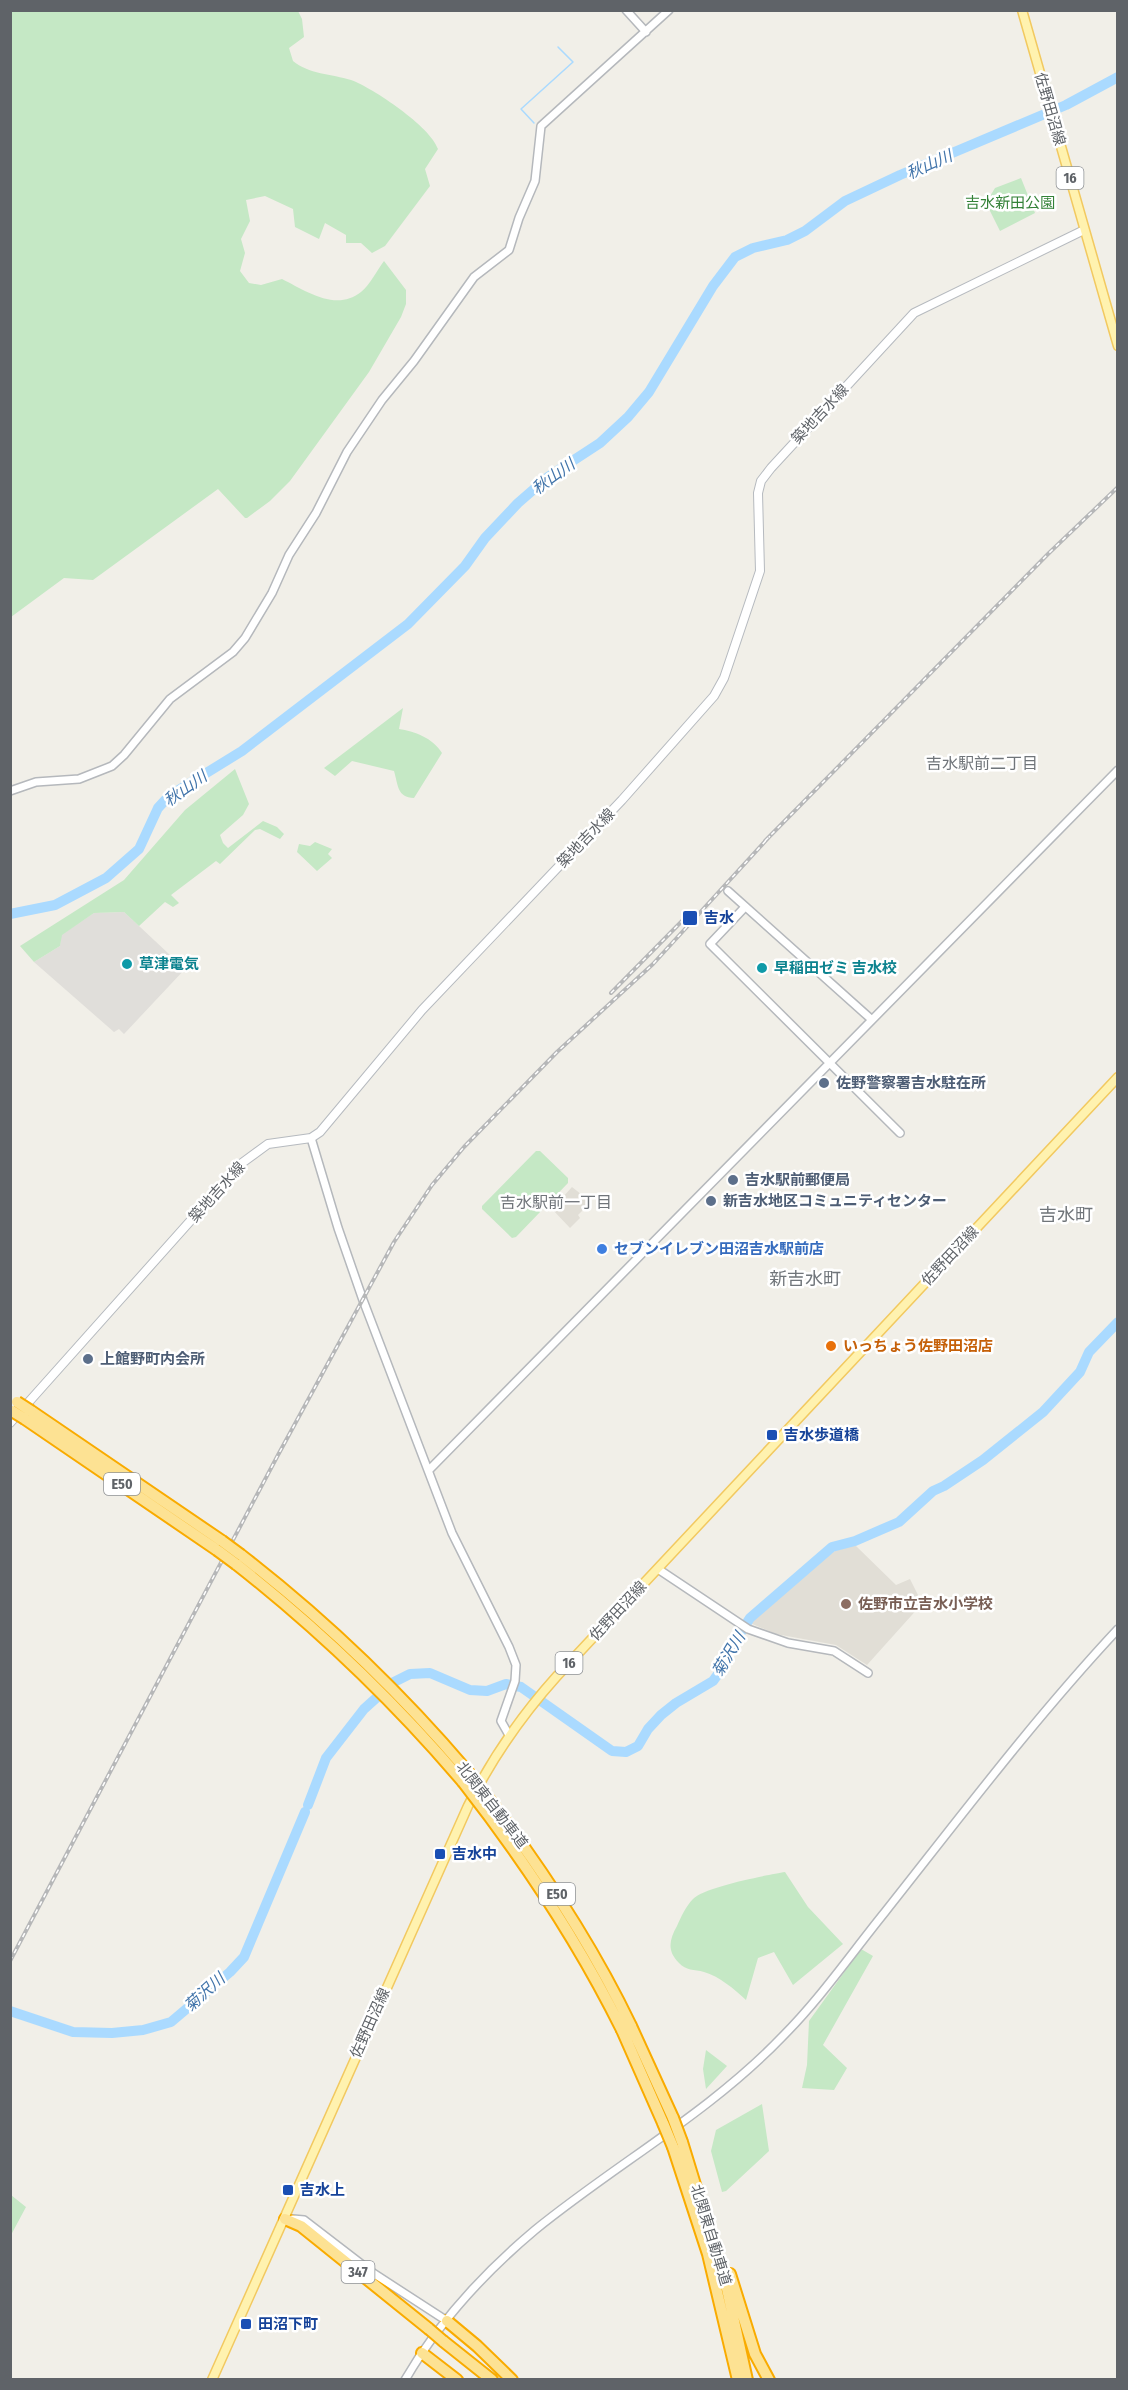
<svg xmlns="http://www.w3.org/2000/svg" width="1128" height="2390" viewBox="0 0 1128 2390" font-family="'Fira Sans Condensed','Noto Sans JP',sans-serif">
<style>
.industrial{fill:#e0deda}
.education{fill:#e1ded6}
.green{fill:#c5e8c5}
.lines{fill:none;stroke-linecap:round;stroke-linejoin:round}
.stream{stroke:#aadaff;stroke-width:1.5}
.river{stroke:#aadaff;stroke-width:10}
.tertiary-casing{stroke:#b5b8bc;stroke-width:10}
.secondary-casing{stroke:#b6babf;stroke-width:10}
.primary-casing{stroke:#f2c960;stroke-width:11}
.motorway-casing{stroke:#f9ab00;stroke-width:14}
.tertiary{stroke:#fff;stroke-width:7}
.secondary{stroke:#fff;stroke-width:8}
.primary{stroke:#fff2af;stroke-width:8}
.motorway{stroke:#fde293;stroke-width:10}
.rail-casing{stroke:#b6b7b8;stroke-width:4}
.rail{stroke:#fff;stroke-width:1.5;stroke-dasharray:4.5;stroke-linecap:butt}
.motorway-bridge-casing{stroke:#f9ab00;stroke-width:14;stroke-linecap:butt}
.motorway-bridge{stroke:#fde293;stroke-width:10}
.transit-dot{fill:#1a4fb4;stroke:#fff;stroke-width:2}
.culture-dot{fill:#0f9aa8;stroke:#fff;stroke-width:2}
.service-dot{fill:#5c6f8a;stroke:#fff;stroke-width:2}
.shop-dot{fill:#3f7fe0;stroke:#fff;stroke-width:2}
.food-dot{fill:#e8710a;stroke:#fff;stroke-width:2}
.education-dot{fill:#8d6e63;stroke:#fff;stroke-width:2}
.labels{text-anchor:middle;stroke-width:5;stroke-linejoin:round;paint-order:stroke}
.shield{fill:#fff;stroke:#8f9295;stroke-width:1.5}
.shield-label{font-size:14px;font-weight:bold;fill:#5f6368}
.street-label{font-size:15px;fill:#5f6368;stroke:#fff}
.park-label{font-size:15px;fill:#348238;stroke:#fff}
.transit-label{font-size:15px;font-weight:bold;fill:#164399;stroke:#fff;text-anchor:start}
.culture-label{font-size:15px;font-weight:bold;fill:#0d838f;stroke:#fff;text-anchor:start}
.service-label{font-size:15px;font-weight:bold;fill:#4e5e75;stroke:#fff;text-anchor:start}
.shop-label{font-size:15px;font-weight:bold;fill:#366cbe;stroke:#fff;text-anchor:start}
.food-label{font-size:15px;font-weight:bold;fill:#c56008;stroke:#fff;text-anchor:start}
.education-label{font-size:15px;font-weight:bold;fill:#785e54;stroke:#fff;text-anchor:start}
.water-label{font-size:16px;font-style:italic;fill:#4174aa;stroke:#fff}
.neighbourhood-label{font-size:16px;fill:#70757a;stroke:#fff}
.quarter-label{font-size:18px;fill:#70757a;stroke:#fff}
</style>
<rect width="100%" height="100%" fill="#f1efe8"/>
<!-- industrial -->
<path class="industrial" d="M124 912 185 969 124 1034 119 1029 114 1032 34 962 60 946 61 935 94 913Z"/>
<!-- education -->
<path class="education" d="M572 1187 591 1202 578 1215 580 1218 570 1228 552 1209Z
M855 1545 896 1585 910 1579 921 1601 920 1606 867 1665 836 1645 776 1634 750 1623 820 1560 835 1551Z"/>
<!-- green -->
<path class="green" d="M11 10 298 11 302 19 304 37 289 48 293 61C308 74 332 74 351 80 373 88 431 127 438 149L425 169 430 186 385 246 372 253 361 243H346V235L325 223 319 239 295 227 293 209 265 196 246 200 250 221 241 239 245 253 240 271 249 283 261 285 282 279C306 291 336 312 361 292 370 285 377 270 384 261L406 290V304L401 317 369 372 290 481 270 501 247 518H245L218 489 93 580 64 578 11 617Z
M1021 178 1035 213 1000 231 986 203 995 188Z
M403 708 399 729C414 731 433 738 442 753L414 798C397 798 398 784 394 771L352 761 335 776 324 768Z
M235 769 249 804 243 815 220 835 223 843 228 848 263 821 277 827 284 834 280 839 260 829 255 830 220 864 216 861 171 895 179 903 173 907 165 902 139 926 124 912 94 913 62 935 60 946 34 962 20 946 124 880 185 810Z
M315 842 332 849 328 854 332 858 317 871 297 852 299 844 310 846Z
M536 1151H540L568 1178V1183L516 1237 512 1238 482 1209V1206Z
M785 1872 808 1907 843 1944 793 1985 774 1952 758 1958 746 2000C734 1989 719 1976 704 1972 694 1969 686 1971 679 1963 667 1951 669 1940 677 1926 681 1917 686 1906 693 1899 704 1887 767 1875 785 1872Z
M861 1949 873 1956 823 2045 847 2068 834 2090 802 2088 807 2065 809 2021Z
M706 2050 727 2066 706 2089 703 2069Z
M762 2104 769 2151 726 2191 722 2192 711 2151 716 2130Z
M11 2195 26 2207 11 2235Z"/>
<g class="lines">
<!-- stream -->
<path class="stream" d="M534 123 521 109 573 62 558 47"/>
<!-- river -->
<path class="river" d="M10 914 55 905 106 878 139 849 158 808 169 796 242 751 408 624 465 566 485 538 518 503 548 477 600 443 628 417 649 392 713 286 735 257 753 248 787 240 805 231 845 201 900 175 1066 105 1118 77
M308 1805 326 1758 364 1709 394 1682 410 1674 430 1673 470 1690 487 1691 506 1684 521 1687 612 1751 626 1752 638 1746 648 1729 661 1715 676 1703 713 1681 724 1666 730 1649 750 1618 832 1547 855 1541 899 1522 933 1491 944 1486 983 1460 1043 1412 1080 1372 1089 1352 1118 1322
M10 2011 73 2032 112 2033 143 2030 171 2022 230 1972 244 1957 305 1812"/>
<!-- tertiary casing -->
<g class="tertiary-casing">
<path id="tertiary" d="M626 10 646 32
M10 791 36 782 79 779 112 766 124 755 170 699 233 652 245 638 272 593 289 555 316 513 347 452 382 400 414 361 474 277 509 250 519 218 535 181 541 126 669 10
M728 891 871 1019
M745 907 710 944 900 1133
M311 1138 338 1228 363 1300 452 1533 509 1647 516 1665 515 1681 501 1721 509 1735
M429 1470 1118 770
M658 1569 748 1629 788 1643 834 1651 868 1673
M293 2219 304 2220 373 2273 447 2321
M405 2380C438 2323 485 2272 535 2230 616 2164 709 2113 782 2037 820 1999 851 1954 885 1912 961 1816 1034 1719 1118 1629"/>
</g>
<!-- secondary casing -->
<g class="secondary-casing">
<path id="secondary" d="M10 1423 242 1163 268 1144 311 1138 320 1132 422 1010 622 800 714 696 724 678 760 571 758 493 761 481 771 468 914 313 1084 230"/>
</g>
<!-- primary casing -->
<g class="primary-casing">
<path id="primary" d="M1022 10 1118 346
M212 2380 468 1806C492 1758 521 1716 557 1676L1118 1077"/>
</g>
<!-- motorway casing -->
<g class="motorway-casing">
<path id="motorway" d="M31 1411 222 1541
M25 1419 217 1550
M241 1555C325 1620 399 1691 468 1772
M236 1564C320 1630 394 1701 463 1782
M631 2026 673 2118
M622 2030 663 2123
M682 2142 727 2289 747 2380
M673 2147 708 2254 738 2380
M285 2219 301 2226 429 2329
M730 2274 755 2354 769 2380
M447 2321 477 2346 512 2380
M443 2341 492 2380
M422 2353 457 2380"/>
</g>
<!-- tertiary -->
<use href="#tertiary" class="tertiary"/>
<!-- secondary -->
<use href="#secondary" class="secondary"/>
<!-- primary -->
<use href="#primary" class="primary"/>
<!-- motorway -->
<use href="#motorway" class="motorway"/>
<!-- rail casing -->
<g class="rail-casing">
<path id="rail" d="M765 841 1049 553 1118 487
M611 993 683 920
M10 1961 278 1455 394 1242 432 1185 464 1147 557 1052 653 964 770 836"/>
</g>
<!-- rail -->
<use href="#rail" class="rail"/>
<!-- motorway-bridge casing -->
<g class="motorway-bridge-casing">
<path id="motorway-bridge" d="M17 1402 31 1411
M12 1411 25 1419
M222 1541 241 1555
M217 1550 236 1564
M468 1772C530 1851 587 1934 631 2026
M463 1782C524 1860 578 1941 622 2030
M673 2118 682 2142
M663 2123 673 2147
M429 2329 443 2341"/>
</g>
<!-- motorway-bridge -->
<use href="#motorway-bridge" class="motorway-bridge"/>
</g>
<!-- markers -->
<g class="transit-dot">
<rect x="682" y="910" width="16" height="16" rx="3"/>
<rect x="766" y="1429" width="12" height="12" rx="3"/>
<rect x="434" y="1848" width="12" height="12" rx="3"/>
<rect x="282" y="2184" width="12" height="12" rx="3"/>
<rect x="240" y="2318" width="12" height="12" rx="3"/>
</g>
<g class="culture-dot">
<circle cx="127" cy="964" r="6"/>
<circle cx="762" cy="968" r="6"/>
</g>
<g class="service-dot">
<circle cx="824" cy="1083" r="6"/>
<circle cx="733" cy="1180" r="6"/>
<circle cx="711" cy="1201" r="6"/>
<circle cx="88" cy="1359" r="6"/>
</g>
<circle class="shop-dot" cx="602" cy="1249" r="6"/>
<circle class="food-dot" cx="831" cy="1346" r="6"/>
<circle class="education-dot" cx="846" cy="1604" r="6"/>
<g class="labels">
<!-- shield labels -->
<g class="shield">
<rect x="1056.5" y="167" width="27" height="22" rx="4.5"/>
<rect x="104" y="1473" width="36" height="22" rx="4.5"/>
<rect x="555.5" y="1652" width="27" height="22" rx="4.5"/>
<rect x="539" y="1883" width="36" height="22" rx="4.5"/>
<rect x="341.5" y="2261" width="33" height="22" rx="4.5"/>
</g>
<g class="shield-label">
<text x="1070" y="183">16</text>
<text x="122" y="1489">E50</text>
<text x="569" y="1668">16</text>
<text x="557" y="1899">E50</text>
<text x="358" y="2277">347</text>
</g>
<!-- street labels -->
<g class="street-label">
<text transform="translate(1050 109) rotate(74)" y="5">佐野田沼線</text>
<text transform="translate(820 414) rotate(-47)" y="5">築地吉水線</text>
<text transform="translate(586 838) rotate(-46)" y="5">築地吉水線</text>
<text transform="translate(217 1192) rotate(-48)" y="5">築地吉水線</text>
<text transform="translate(950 1256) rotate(-47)" y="5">佐野田沼線</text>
<text transform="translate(618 1611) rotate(-47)" y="5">佐野田沼線</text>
<text transform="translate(492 1805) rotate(52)" y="5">北関東自動車道</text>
<text transform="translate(370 2023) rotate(-66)" y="5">佐野田沼線</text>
<text transform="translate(711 2235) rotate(73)" y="5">北関東自動車道</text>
</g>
<!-- park labels -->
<g class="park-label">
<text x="1010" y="208">吉水新田公園</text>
</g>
<!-- transit labels -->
<g class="transit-label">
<text x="704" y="923">吉水</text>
<text x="784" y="1440">吉水歩道橋</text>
<text x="452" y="1859">吉水中</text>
<text x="300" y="2195">吉水上</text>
<text x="258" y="2329">田沼下町</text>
</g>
<!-- culture labels -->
<g class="culture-label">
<text x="139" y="969">草津電気</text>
<text x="774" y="973">早稲田ゼミ 吉水校</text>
</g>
<!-- service labels -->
<g class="service-label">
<text x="836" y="1088">佐野警察署吉水駐在所</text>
<text x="745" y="1185">吉水駅前郵便局</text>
<text x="723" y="1206">新吉水地区コミュニティセンター</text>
<text x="100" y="1364">上館野町内会所</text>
</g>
<!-- shop labels -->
<g class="shop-label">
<text x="614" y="1254">セブンイレブン田沼吉水駅前店</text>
</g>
<!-- food labels -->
<g class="food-label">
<text x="843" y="1351">いっちょう佐野田沼店</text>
</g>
<!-- education labels -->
<g class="education-label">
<text x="858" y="1609">佐野市立吉水小学校</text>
</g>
<!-- water labels -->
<g class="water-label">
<text transform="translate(929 164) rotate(-24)" y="6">秋山川</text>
<text transform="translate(553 476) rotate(-36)" y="6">秋山川</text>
<text transform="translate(185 788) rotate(-35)" y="6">秋山川</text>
<text transform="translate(728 1654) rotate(-59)" y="6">菊沢川</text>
<text transform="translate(204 1992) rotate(-42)" y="6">菊沢川</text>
</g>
<!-- neighbourhood labels -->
<g class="neighbourhood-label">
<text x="982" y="769">吉水駅前二丁目</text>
<text x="556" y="1208">吉水駅前一丁目</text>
</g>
<!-- quarter labels -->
<g class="quarter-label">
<text x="1066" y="1221">吉水町</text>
<text x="805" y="1285">新吉水町</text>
</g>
</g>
<!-- border -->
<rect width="1128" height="2390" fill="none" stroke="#5f6368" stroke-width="24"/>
</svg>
